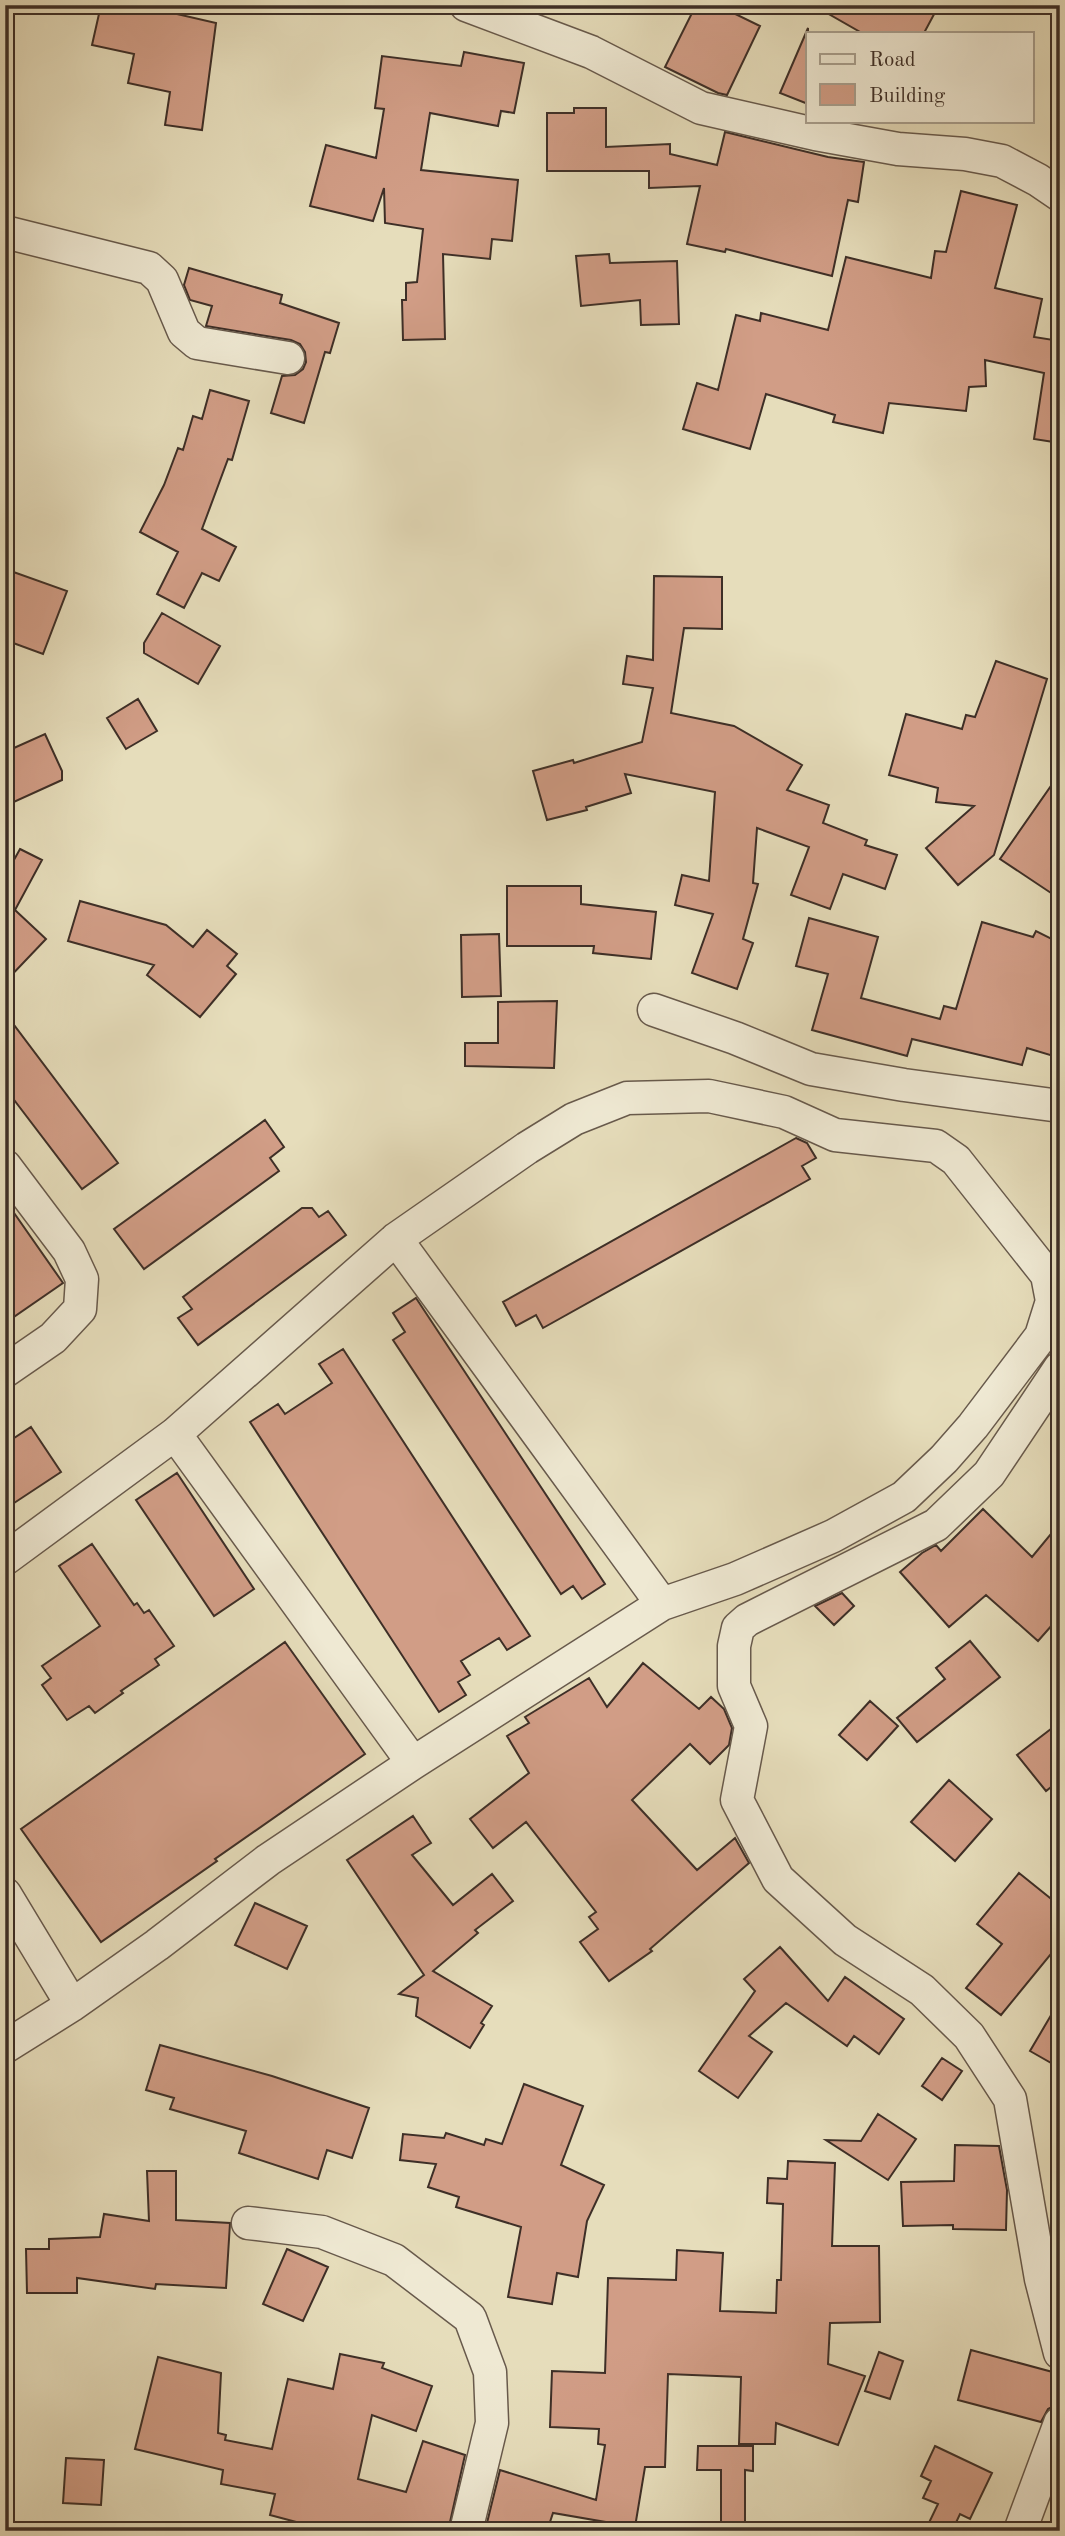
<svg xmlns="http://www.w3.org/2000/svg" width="1065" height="2536" viewBox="0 0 1065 2536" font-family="'Old Standard TT',serif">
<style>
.building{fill:#d19d86;stroke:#3e2f27;stroke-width:2}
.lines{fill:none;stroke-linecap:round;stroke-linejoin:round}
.minor-casing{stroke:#685a4c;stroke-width:35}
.minor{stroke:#efe9d3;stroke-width:32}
</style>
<rect width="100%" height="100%" fill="#e6ddbb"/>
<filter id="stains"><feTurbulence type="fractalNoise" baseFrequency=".00286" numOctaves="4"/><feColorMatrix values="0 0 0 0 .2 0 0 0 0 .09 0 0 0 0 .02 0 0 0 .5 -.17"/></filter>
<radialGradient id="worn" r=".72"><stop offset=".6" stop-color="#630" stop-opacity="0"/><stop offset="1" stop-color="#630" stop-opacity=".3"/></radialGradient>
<!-- building -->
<path class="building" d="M101 5H138L216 23 202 130 165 125 170 92 128 83 134 54 92 45Z
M696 5H717L760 26 727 95 718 93 665 67Z
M813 5H939L924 33H862Z
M808 28V104L780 93Z
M464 52 524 63 514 113 501 111 498 126 430 113 421 170 518 180 512 241 492 239 490 259 443 254 445 339 403 340 402 300H406V283L417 282 423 229 385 223 384 188 373 221 310 206 326 145 376 158 384 109 375 108 382 56 461 66Z
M574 108H606V147L670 144V154L717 165 725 132 828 157 864 162 858 202 848 200 832 276 726 249 725 252 687 244 700 186 649 188V171H547V113H574Z
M961 191 1017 205 995 288 1042 299 1034 337 1060 341V443L1034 439 1044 373 985 360 986 386 969 387 966 411 889 403 883 433 833 422 835 415 766 394 750 449 683 429 697 383 718 390 736 315 760 321 761 313 828 330 846 257 931 278 935 251 946 252Z
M609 254 610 263 677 261 679 324 641 325 640 300 581 306 576 256Z
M189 268 282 295 280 303 339 323 330 353 325 352 304 423 271 413 282 376 295 375 303 369 306 362 305 352 300 344 291 340 206 326 212 306 190 300 184 285Z
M210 390 249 401 232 460 228 459 202 529 236 547 219 581 202 573 184 608 157 594 178 552 140 532 164 485 178 448 183 450 193 416 202 419Z
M5 569 67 591 43 654 5 640Z
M654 576 722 577V629L684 628 671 713 734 726 802 765 787 790 829 805 823 823 867 840 865 845 897 855 885 889 843 874 830 909 791 895 809 847 757 828 753 883 758 884 743 939 753 943 737 989 692 973 713 914 675 905 682 875 709 881 715 792 625 774 631 793 586 807 587 810 547 820 533 771 573 760 574 763 642 742 653 688 623 684 627 656 653 660Z
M162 613 220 646 198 684 144 653V643Z
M996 661 1047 679 994 855 958 885 926 848 974 806 936 802 938 788 889 775 906 714 962 729 966 715 975 717Z
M138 699 157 731 126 749 107 718Z
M45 734 62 771V780L5 806V752Z
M1060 773V899L1000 859Z
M20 849 42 860 15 910 46 939 5 982V876Z
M507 886H581V904L656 912 651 959 593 953 594 946H507Z
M80 901 166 925 193 947 207 930 237 954 227 966 236 974 200 1017 147 975 154 965 68 941Z
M809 918 878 937 861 998 940 1019 944 1006 956 1009 982 922 1033 937 1036 931 1060 943V1058L1027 1048 1022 1065 912 1039 907 1056 812 1030 828 974 796 966Z
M499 934 501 996 462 997 461 935Z
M557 1001 554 1068 465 1066V1043H498V1002Z
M5 1013 118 1163 82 1189 5 1088Z
M265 1120 284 1147 270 1158 279 1171 144 1269 114 1229Z
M796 1138 807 1143 816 1158 802 1166 810 1179 543 1328 536 1315 516 1326 503 1302Z
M5 1200 63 1283 5 1323Z
M302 1208H312L319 1217 328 1211 346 1235 198 1345 178 1318 192 1309 183 1297Z
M416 1298 605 1584 582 1599 573 1586 561 1594 393 1340 405 1332 393 1313Z
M343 1349 530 1636 507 1650 499 1638 461 1661 470 1675 458 1682 466 1695 439 1712 250 1422 278 1404 285 1414 332 1383 319 1364Z
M31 1427 61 1472 5 1509V1444Z
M177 1473 254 1589 214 1616 136 1500Z
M983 1509 1032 1557 1060 1523V1616L1038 1641 986 1595 949 1627 900 1572 922 1553 936 1545 941 1551Z
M92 1544 134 1605 137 1603 144 1613 149 1610 174 1646 155 1659 159 1665 121 1691 123 1693 95 1713 89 1706 67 1720 42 1685 51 1678 42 1666 100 1626 59 1566Z
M842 1593 854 1606 834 1625 815 1606Z
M970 1641 1000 1677 917 1742 897 1718 945 1679 936 1668Z
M285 1642 365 1754 215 1859 217 1861 101 1942 21 1829Z
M643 1663 699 1709 711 1697 724 1709 732 1728 729 1745 710 1764 690 1744 632 1800 697 1870 735 1838 749 1863 650 1949 652 1951 609 1981 580 1942 598 1929 589 1917 596 1912 526 1822 493 1848 470 1819 529 1773 507 1736 529 1723 525 1717 589 1678 607 1707Z
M870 1701 898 1726 867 1760 839 1735Z
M1060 1722V1780L1046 1791 1017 1755Z
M949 1780 992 1819 955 1861 911 1822Z
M413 1816 431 1843 412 1855 453 1905 492 1874 513 1901 475 1930 478 1933 433 1971 492 2006 481 2023 484 2025 470 2048 416 2016 418 1998 399 1994 424 1975 347 1860Z
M1019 1873 1060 1906V1943L1001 2015 966 1988 1002 1944 977 1924Z
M255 1903 307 1926 287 1969 235 1945Z
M780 1947 828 2001 845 1977 904 2019 879 2054 854 2036 847 2046 786 2003 749 2036 772 2052 738 2098 699 2071 755 1991 744 1979Z
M1060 2000V2068L1030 2051Z
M160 2045 272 2076 369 2108 352 2158 327 2150 318 2179 239 2153 246 2131 170 2109 174 2098 146 2090Z
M942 2058 962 2071 942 2100 922 2086Z
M524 2084 583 2106 561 2165 604 2185 587 2221 578 2277 557 2273 552 2304 508 2297 521 2227 456 2207 459 2197 428 2187 436 2164 400 2160 403 2134 444 2138 446 2133 484 2145 486 2139 502 2144Z
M878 2114 916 2139 888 2180 826 2140 861 2141Z
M955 2145 999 2146 1007 2190 1006 2230 953 2229V2225L903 2226 901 2182 954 2181Z
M788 2161 835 2163 832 2246H879L880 2322 830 2323 828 2364 865 2376 838 2445 776 2423 775 2444H739L741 2377 668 2374 665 2467H645L635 2527 553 2513 547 2531H485L500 2470 596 2500 605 2445 598 2444 599 2429 550 2427 552 2371 605 2373 608 2278 676 2280 677 2250 723 2253 720 2311 776 2313 777 2280H781L783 2204 767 2203 768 2178 787 2179Z
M147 2171H176V2220L230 2223 226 2288 156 2284 155 2289 77 2278V2293H27L26 2249H49V2239L100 2237 104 2214 149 2221Z
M287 2249 328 2267 303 2321 263 2304Z
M971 2350 1060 2374 1052 2407 1048 2409 1041 2422 958 2400Z
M879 2352 903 2361 890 2399 865 2391Z
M340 2354 384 2363 382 2368 432 2386 416 2431 372 2415 358 2479 406 2492 423 2441 465 2455 448 2531H330L270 2515 275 2494 221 2484 223 2470 135 2449 158 2357 221 2373 218 2433 226 2435 225 2440 272 2449 288 2379 333 2389Z
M698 2446H753V2471L745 2470V2531H721V2470H697Z
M935 2446 992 2473 970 2519 960 2514 952 2531H925L938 2504 923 2498 931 2481 921 2476Z
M66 2458 104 2460 101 2505 63 2503Z"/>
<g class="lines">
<!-- minor casing -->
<g class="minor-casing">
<path id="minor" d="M466 5 591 52 701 108 815 134 898 149 965 154 1002 161 1038 180 1060 195
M5 232 149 268 162 280 184 332 197 343 288 358
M654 1010 735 1038 811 1069 904 1085 1060 1106
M5 1166 69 1251 82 1279 80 1309 53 1338 5 1371
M396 1239 662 1604
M1060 1368 989 1474 936 1525 747 1620 738 1628 734 1646V1686L751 1726 737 1800 778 1879 845 1940 922 1990 969 2036 1010 2099 1041 2279 1060 2353
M175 1434 413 1763
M5 1559 175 1434 396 1239 527 1148 574 1119 627 1098 709 1096 784 1112 835 1135 936 1146 956 1160 1047 1275 1052 1301 1041 1336 973 1426 944 1459 904 1497 833 1536 735 1579 662 1604 413 1763 268 1860 157 1945 72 2005 5 2047
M5 1894 72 2005
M248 2223 322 2232 394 2260 470 2318 490 2372 492 2423 466 2531
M1020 2531 1060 2423"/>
</g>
<!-- minor -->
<use href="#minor" class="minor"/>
</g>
<!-- margin -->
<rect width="1065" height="2536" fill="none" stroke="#e6ddbb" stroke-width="28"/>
<rect x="7" y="7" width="1051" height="2522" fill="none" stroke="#3e2f27" stroke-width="3.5"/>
<rect x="14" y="14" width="1037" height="2508" fill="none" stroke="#3e2f27" stroke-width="2"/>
<!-- legend -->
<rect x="806" y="32" width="228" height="91" fill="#efe9d3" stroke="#a89f8e" stroke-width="2"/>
<rect x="820" y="54" width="35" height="10" fill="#efe9d3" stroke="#a89f8e" stroke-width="2"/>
<text x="869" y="66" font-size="21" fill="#3e2f27">Road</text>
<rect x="820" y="84" width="35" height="21" fill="#d19d86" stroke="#a89f8e" stroke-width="2"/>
<text x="869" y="102" font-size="21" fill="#3e2f27">Building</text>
<rect width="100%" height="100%" filter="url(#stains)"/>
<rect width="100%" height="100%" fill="url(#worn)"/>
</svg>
